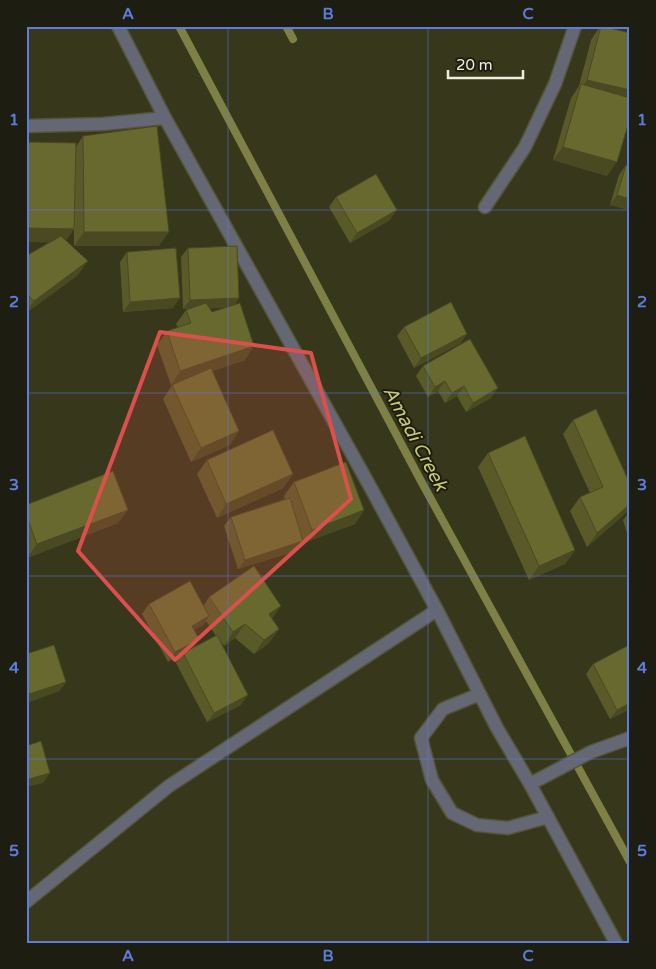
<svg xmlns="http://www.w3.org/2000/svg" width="656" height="969" viewBox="0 0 656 969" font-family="'Varela Round',sans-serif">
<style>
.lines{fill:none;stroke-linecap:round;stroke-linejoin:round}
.stream{stroke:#7e8046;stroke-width:8}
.minor-casing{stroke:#53543a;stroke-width:15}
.minor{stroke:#656874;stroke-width:12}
.wall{fill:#595a28;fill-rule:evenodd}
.shaded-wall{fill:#494a21}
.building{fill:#68692f;stroke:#494a21}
.marked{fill:#db504c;fill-opacity:0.2;stroke:#db504c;stroke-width:4;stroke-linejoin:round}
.grid{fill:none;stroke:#5b7eda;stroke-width:1;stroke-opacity:0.55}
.labels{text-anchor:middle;stroke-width:4;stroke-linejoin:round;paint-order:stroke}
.water-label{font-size:19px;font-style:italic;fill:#c8cb74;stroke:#1d1d11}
.neatline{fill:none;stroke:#5b7eda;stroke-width:2}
.grid-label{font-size:16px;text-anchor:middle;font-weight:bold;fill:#5b7eda}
</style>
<rect width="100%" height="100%" fill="#36371b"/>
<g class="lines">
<!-- stream -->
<path class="stream" d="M179 26 421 481 630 862
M286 26 293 39"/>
<!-- minor casing -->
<g class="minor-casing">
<path id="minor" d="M118 26 165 118 367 481 437 610 497 728 530 784 616 943
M26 126 103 124 165 118
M485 207 525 147 555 84 575 26
M480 694 443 709 421 738 432 780 452 813 477 825 508 828 548 817
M530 784 591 752 630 738
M26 902 169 786 437 610"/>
</g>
<!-- minor -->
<use href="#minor" class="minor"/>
</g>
<!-- wall -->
<path class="wall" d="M600 26 607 176 553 160 571 98 579 86 591 40Z
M83 136 159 246H74V225V229L66 240 78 275 26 313V256L50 242H26L76 147Z
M630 162V210L610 205 619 175 626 165 629 166Z
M336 197 390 220 350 243 329 207Z
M188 248 239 298 234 305 245 360 212 371 230 445 191 462 163 399 172 385 182 381 171 385 157 345 167 331 178 327 176 324 186 310 188 309H183L181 257ZM209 308H226L212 312Z
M127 252 173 308 123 312 120 262Z
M404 327 461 343 414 368 397 336Z
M423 366 491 398 466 412 457 396 445 403 438 391 428 397 416 376Z
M573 420 630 484V508L627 512 587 547 570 511 580 497 590 493 563 434Z
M488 453 575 550 565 564 529 580 478 467Z
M207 460 293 474 283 488 217 518 197 474Z
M294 482 364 510 355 524 302 543 296 551 238 569 224 526 231 517 285 499 284 496Z
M26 505 118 523 27 558 26 555Z
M630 511V543L623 520Z
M209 597 272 619 279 629 269 643 254 654 235 638 224 646 221 642 241 705 207 722 176 663 182 654 168 662 142 614 149 604 204 605ZM206 621 216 636 193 648 194 630 203 625Z
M630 646V709L610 719 586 674 593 664Z
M26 654 66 682 59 691 26 703Z"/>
<!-- shaded-wall -->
<path class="shaded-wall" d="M587 80 630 90V102L579 92Z
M563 147 617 162 607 176 553 160Z
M617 195 630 199V210L610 205Z
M397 210 390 220 350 243 357 233Z
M26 228 74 229 64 243 26 242Z
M84 232H169L159 246H74Z
M88 261 78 275 26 313V312L34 301Z
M180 298 173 308 123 312 130 302Z
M239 298 232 308 183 309 190 300Z
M467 334 461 343 414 368 421 358Z
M254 346 245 360 171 385 180 371Z
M445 381 438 391 428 397 435 387Z
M464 386 457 396 445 403 452 393Z
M498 388 491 398 466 412 473 403Z
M239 431 230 445 191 462 201 448Z
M293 474 283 488 217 518 226 504Z
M630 504V508L627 512 587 547 597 533Z
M128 510 118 523 27 558 37 544Z
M364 510 355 524 302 544 312 530Z
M303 541 296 551 238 569 245 560Z
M575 550 565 564 529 580 539 566Z
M281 606 271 620 269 614Z
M209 616 203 625 185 635 192 626Z
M245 624 235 638 224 646 233 632Z
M279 629 269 643 254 654 264 640Z
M199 639 193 649 183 653 182 654 168 662 175 652Z
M66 682 59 691 26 703V698L29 694Z
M248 695 241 705 207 722 214 713Z
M630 703V709L610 719 617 710Z
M50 773 43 783 26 787V780Z"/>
<!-- building -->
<path class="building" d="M601 26 630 33V90L587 80Z
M581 84 630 98V118L617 162 563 147Z
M157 126 169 232H84L83 136Z
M26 142 76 143 74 229 26 228Z
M626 165 630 166V199L617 195Z
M376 174 397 210 357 233 336 197Z
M61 236 88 261 34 301 26 293V256Z
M237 246 239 298 190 300 188 248Z
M176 248 180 298 130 302 127 252Z
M451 302 467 334 421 358 404 327Z
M206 303 212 312 240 303 254 346 180 371 167 331 191 323 186 310Z
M470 339 498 388 473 403 464 386 452 393 445 381 435 387 423 366Z
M211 368 239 431 201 448 172 385Z
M596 409 630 484V504L597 533 580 497 603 487 573 420Z
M273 430 293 474 226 504 207 460Z
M525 436 575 550 539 566 488 453Z
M346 462 364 510 312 530 294 482Z
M113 471 128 510 37 544 26 515V505Z
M290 498 303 541 245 560 231 517Z
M254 566 281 606 269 614 279 629 264 640 245 624 233 632 209 597Z
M190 581 209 616 192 626 199 639 175 652 149 604Z
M217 635 248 695 214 713 183 653Z
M54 645 66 682 29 694 26 687V654Z
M629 645 630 646V703L617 710 593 664Z
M26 734 29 745 41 741 50 773 26 780Z"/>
<!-- marked area -->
<path class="marked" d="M160 332 311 353 351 499 175 660 78 551Z"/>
<!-- grid -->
<path class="grid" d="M228 26V943M428 26V943M26 210H630M26 393H630M26 576H630M26 759H630"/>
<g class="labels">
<!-- water labels -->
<g class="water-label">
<text transform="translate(416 438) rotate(62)" y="7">Amadi Creek</text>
</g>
</g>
<!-- border -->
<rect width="656" height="969" fill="none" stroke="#1d1d11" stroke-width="55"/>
<!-- scale -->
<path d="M448 70v8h75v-8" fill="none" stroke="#edeedd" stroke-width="2.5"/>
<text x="456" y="70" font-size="15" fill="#edeedd" stroke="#1d1d11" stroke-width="4" paint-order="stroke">20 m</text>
<rect x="28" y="28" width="600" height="914" class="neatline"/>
<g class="grid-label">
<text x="128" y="19">A</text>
<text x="328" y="19">B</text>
<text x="528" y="19">C</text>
<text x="14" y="125">1</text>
<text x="642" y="125">1</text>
<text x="14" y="307">2</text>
<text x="642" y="307">2</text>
<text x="14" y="490">3</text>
<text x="642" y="490">3</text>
<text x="14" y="673">4</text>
<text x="642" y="673">4</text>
<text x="14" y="856">5</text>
<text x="642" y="856">5</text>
<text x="128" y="961">A</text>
<text x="328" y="961">B</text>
<text x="528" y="961">C</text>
</g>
</svg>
